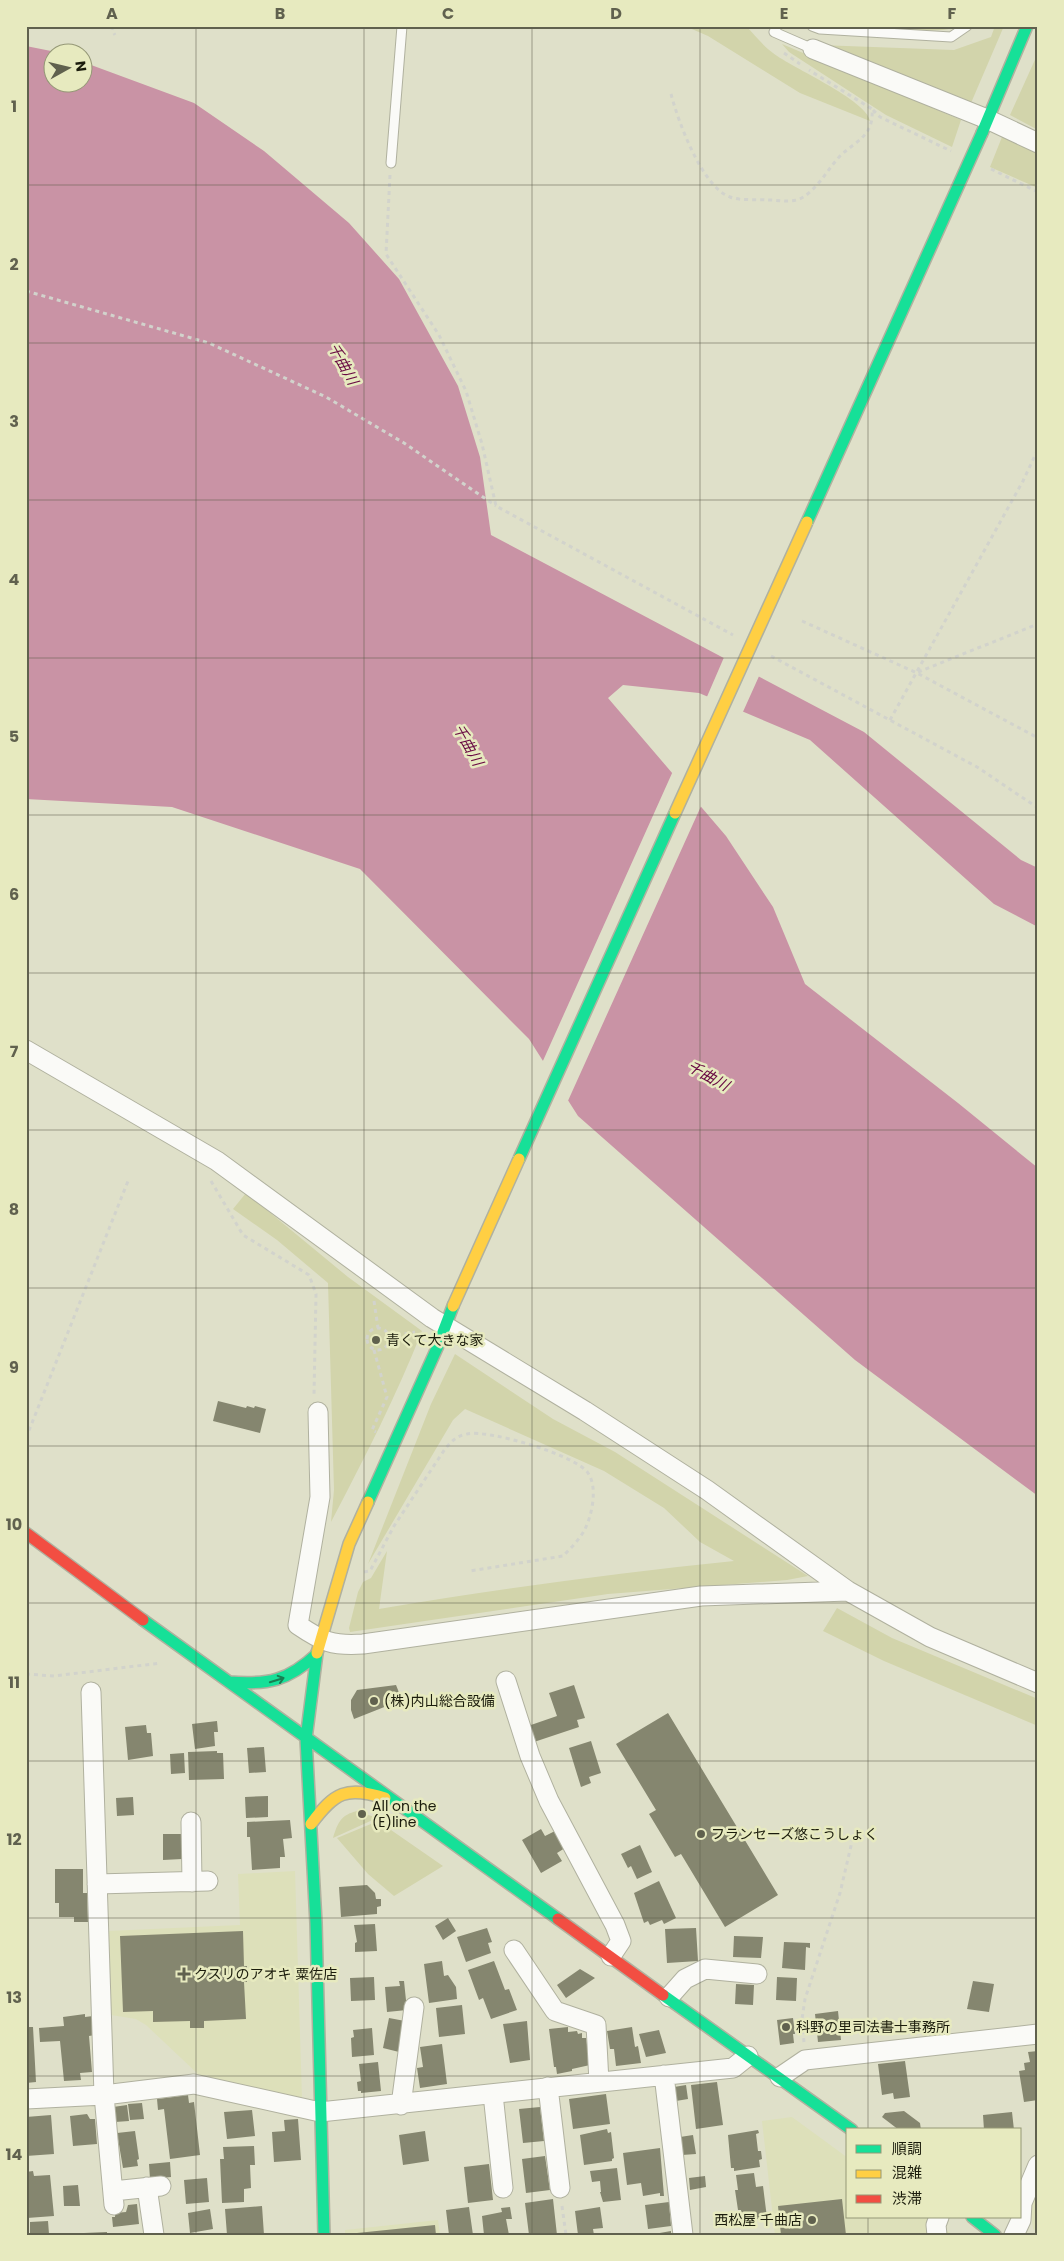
<svg xmlns="http://www.w3.org/2000/svg" width="1064" height="2261" viewBox="0 0 1064 2261" font-family="Poppins,'Noto Sans JP',sans-serif">
<style>
.built{fill:#dde0ba}
.green{fill:#d2d4ab}
.water{fill:#c993a5}
.pier{fill:#dfe0c9}
.building{fill:#85866f}
.lines{fill:none;stroke-linecap:round;stroke-linejoin:round}
.lane-casing{stroke:#b0b19f;stroke-width:11}
.street-casing{stroke:#b0b19f;stroke-width:21}
.fast-casing{stroke:#b0b19f;stroke-width:14}
.slow-casing{stroke:#b0b19f;stroke-width:14}
.jam-casing{stroke:#b0b19f;stroke-width:14}
.path{stroke:#d2d3cc;stroke-width:3;stroke-dasharray:4 4;stroke-linecap:butt}
.lane{stroke:#fafaf7;stroke-width:9}
.street{stroke:#fafaf7;stroke-width:19}
.fast{stroke:#16e098;stroke-width:11}
.slow{stroke:#ffcf43;stroke-width:11}
.jam{stroke:#f24e42;stroke-width:11}
.fast-bridge-casing{stroke:#b0b19f;stroke-width:14;stroke-linecap:butt}
.slow-bridge-casing{stroke:#b0b19f;stroke-width:14;stroke-linecap:butt}
.fast-bridge{stroke:#16e098;stroke-width:11}
.slow-bridge{stroke:#ffcf43;stroke-width:11}
.oneway{stroke:#187e52}
.grid{fill:none;stroke:#60614e;stroke-width:1;stroke-opacity:0.55}
.poi-dot{fill:#60614e;stroke:#e7eabf;stroke-width:2}
.labels{text-anchor:middle;stroke-width:5;stroke-linejoin:round;paint-order:stroke}
.poi-label{font-size:14px;fill:#1b1c0c;stroke:#e7eabf;text-anchor:start}
.water-label{font-size:15px;font-style:italic;fill:#680842;stroke:#e7eabf}
.neatline{fill:none;stroke:#60614e;stroke-width:2}
.grid-label{font-size:16px;text-anchor:middle;font-weight:bold;fill:#60614e}
</style>
<rect width="100%" height="100%" fill="#dfe0c9"/>
<!-- built -->
<path class="built" d="M295 1871 302 2099 226 2085 207 2075H199L146 2025 136 2019 111 2015 108 1931 240 1925 238 1874Z
M792 2117 848 2158V2217H929L953 2235H775L762 2121Z
M1038 2188V2232L1033 2229 1030 2205Z
M438 2220 440 2235H345V2230Z"/>
<!-- green -->
<path class="green" d="M685 26H746C755 35 763 46 773 53 792 68 867 100 870 121L800 93 708 36Z
M857 26H954L955 27C939 35 878 27 857 26Z
M995 26H1004L971 103 819 45 954 50 991 37Z
M782 44 961 120 952 147 886 115 789 52Z
M1038 53V130L1010 115Z
M1002 137 1038 154V188L990 167Z
M246 1193 348 1277 422 1331C396 1397 364 1459 331 1522L334 1490 328 1283 277 1240 233 1209Z
M455 1354 553 1419 615 1452 808 1576 787 1580 608 1594 350 1632 349 1628 358 1592 363 1582 371 1578 387 1551 379 1609C497 1589 615 1573 734 1561L700 1542 664 1508 604 1471 465 1409 453 1420 368 1564 431 1404Z
M837 1608 892 1638 1038 1699V1726L884 1661 823 1631Z
M357 1811 377 1818 333 1838C338 1822 341 1815 357 1811Z
M378 1821 443 1866 394 1896 368 1874 337 1838Z"/>
<!-- water -->
<path class="water" d="M26 46 56 52H52V82H82L83 62 194 103 264 151 349 223 399 279 458 386 480 457 491 535 864 732 1021 860 1038 868V927L994 904 810 740 699 693 623 685 608 698 726 836 773 907 805 984 958 1103 1038 1168V1496L855 1360 578 1116 529 1039 360 869 172 807 26 799Z"/>
<!-- pier -->
<path class="pier" d="M725 655 760 674 742 714 706 699Z
M673 771 702 804 567 1103 542 1063Z"/>
<!-- building -->
<path class="building" d="M218 1401 246 1408 247 1406 254 1408 255 1406 266 1409 260 1433 213 1421Z
M396 1685 402 1700 354 1719 351 1710V1700L357 1690Z
M574 1685 585 1718 577 1720 579 1727 534 1742 528 1726 557 1716 549 1693Z
M668 1713 778 1895 725 1927 681 1854 675 1857 649 1814 656 1810 616 1744Z
M217 1721 218 1732H214L215 1746 195 1749 192 1724Z
M146 1725 147 1733H151L153 1756 128 1760 125 1727Z
M591 1741 601 1773 589 1777 591 1783 581 1787 569 1748Z
M264 1747 266 1772 249 1773 247 1748Z
M217 1751V1753H223L224 1779 189 1780 188 1752Z
M184 1753 185 1773 171 1774 170 1754Z
M268 1796V1817L246 1818 245 1797Z
M133 1797 134 1815 117 1816 116 1798Z
M290 1820 292 1838 283 1839 285 1857H280V1868L252 1870 250 1837H247V1822Z
M541 1829 545 1836 555 1831 565 1848 557 1853 562 1861 541 1873 522 1840Z
M163 1834H181L182 1859 163 1860Z
M640 1845 652 1872 637 1879 631 1866 628 1868 621 1854Z
M55 1869H83V1893H87L88 1922H74V1917H59V1903H55Z
M659 1881 676 1918 664 1924 662 1920 650 1925 648 1921 644 1923 634 1893Z
M367 1885 375 1893 376 1899H381V1906L377 1907V1914L341 1917 339 1887Z
M448 1918 456 1931 443 1940 435 1926Z
M375 1924 377 1951 355 1952V1943L357 1942 354 1925Z
M487 1928 492 1942 488 1943 491 1953 466 1962 457 1937Z
M696 1928 698 1961 667 1963 665 1929Z
M243 1931 244 1966H247V1982H244L246 2019 204 2021V2028H190V2021L153 2022V2011L123 2012 120 1936Z
M734 1936 763 1937 761 1958 733 1957Z
M784 1942 810 1943V1948L806 1947 805 1970 782 1968Z
M442 1961 444 1976 448 1975 456 1987 457 1999 429 2003 424 1964Z
M494 1961 505 1990 509 1989 517 2010 491 2019 483 1998 479 2000 468 1970Z
M580 1969 595 1978 566 1998 557 1985Z
M374 1977 375 2000 351 2001 350 1978Z
M777 1977 797 1978 796 2001 776 2000Z
M399 1981H404L407 2010 387 2012 385 1987 400 1986Z
M973 1981 994 1984 989 2012 967 2009Z
M736 1984 754 1985 753 2005 735 2004Z
M462 2005 465 2034 439 2037 436 2008Z
M838 2011 841 2040 818 2042 815 2014Z
M85 2014V2017L93 2016 95 2035 89 2036 92 2072 80 2073 81 2080 64 2081 60 2041 40 2042 39 2028 64 2026 63 2017Z
M389 2018 405 2021 399 2052 383 2048Z
M793 2018 795 2034H793L794 2043 780 2045 777 2020Z
M527 2021 530 2060 510 2063 503 2024Z
M26 2027H33L36 2082 26 2083Z
M568 2027V2032L577 2031 578 2034 582 2033V2038H586L590 2065 572 2069V2071L557 2074 556 2067H554L549 2029Z
M632 2027 635 2047 638 2046 641 2063 616 2066 614 2049H610L607 2031Z
M372 2028 374 2055 352 2057 351 2038 354 2037 353 2030Z
M659 2030 666 2053 646 2057 639 2034Z
M442 2044 447 2084 420 2088 417 2068 423 2067 420 2047Z
M1038 2051V2100L1024 2102 1019 2071 1025 2070 1024 2063 1030 2062 1028 2052Z
M905 2061 910 2097 894 2099 893 2093 882 2095 878 2064Z
M378 2062 381 2091 361 2093V2091H358L357 2082 361 2081 359 2064Z
M717 2082 723 2125 696 2129 691 2085Z
M686 2085 688 2099 676 2101 674 2087Z
M606 2094 610 2124 573 2129 569 2099Z
M188 2095 189 2103 194 2102 200 2155 170 2159 164 2109 158 2110 157 2099Z
M142 2103 144 2119 130 2120 128 2104Z
M127 2105 129 2121 115 2122 113 2107Z
M540 2107 544 2141 523 2143 519 2109Z
M252 2110 255 2136 227 2139 224 2112Z
M904 2111 920 2123 921 2130H899L882 2117 885 2113Z
M1012 2112 1014 2130H984L983 2115Z
M87 2114 90 2119H95L97 2144 73 2146 70 2116Z
M51 2115 54 2154 26 2156V2117Z
M298 2119 301 2160 274 2162 272 2132 285 2131 284 2120Z
M607 2129 608 2133 611 2132 614 2158 612 2159V2161L584 2165 580 2135Z
M758 2130 759 2133 756 2134 758 2151H761L762 2159 759 2160 760 2167 734 2171V2168H731L728 2135Z
M135 2131 139 2159 137 2160 138 2166 123 2168 117 2133Z
M425 2131 429 2161 403 2165 399 2135Z
M693 2135 696 2154 682 2155 680 2137Z
M254 2146 255 2165H250L251 2188 244 2189V2202L222 2203 220 2159H224L223 2147Z
M660 2148 664 2196H660V2193L643 2196 641 2183 627 2185 623 2153Z
M545 2156 550 2190 526 2193 522 2159Z
M170 2162 171 2177 150 2179 149 2164Z
M489 2164 493 2200 468 2203 464 2167Z
M617 2168 621 2200 603 2202 600 2192H601L600 2181 592 2182 590 2171Z
M33 2171 34 2176 50 2175 54 2216 27 2218 26 2172Z
M754 2173 756 2187 763 2186 767 2218 742 2221 741 2210H738L735 2190H738L736 2175Z
M705 2176 706 2187 690 2190 689 2178Z
M207 2178 209 2202 186 2204 184 2180Z
M78 2185 80 2206H64L63 2186Z
M553 2199 557 2235H529L525 2203Z
M842 2199 846 2235H781L778 2206Z
M669 2202 671 2226 648 2229 645 2205Z
M137 2204 139 2224 113 2227 112 2217H115V2213L126 2212 128 2205Z
M262 2206 264 2235H227L225 2209Z
M469 2207 473 2235H449L446 2210Z
M510 2207 512 2219H506L509 2235H484L482 2216 502 2212 501 2208Z
M600 2207 603 2228 593 2229 594 2235H578L575 2211Z
M210 2209 213 2229 190 2233 188 2213Z
M48 2221 49 2234 30 2235V2222Z
M435 2225 436 2235H357V2233Z
M671 2231V2235H654V2234Z
M107 2232V2235H84V2233Z"/>
<g class="lines">
<!-- lane casing -->
<g class="lane-casing">
<path id="lane" d="M777 26 774 32 813 49
M812 26 820 29 951 37 967 26
M391 163 402 26"/>
</g>
<!-- street casing -->
<g class="street-casing">
<path id="street" d="M813 49 987 119 1038 143
M26 1050 217 1161 432 1318 585 1411 707 1490 848 1591 930 1637 1038 1683
M318 1412 320 1497 298 1625C323 1642 332 1646 363 1644L701 1596 848 1591
M506 1681 530 1756 549 1801 615 1925 621 1941 611 1956
M91 1692 104 2095 114 2205
M191 1822 192 1882
M97 1884 208 1881
M514 1950 555 2011 596 2025 599 2082
M669 1997 685 1979 705 1969 757 1974
M664 2075 683 2235
M780 2077 805 2060 1038 2034
M548 2087 560 2188
M493 2094 503 2188
M26 2099 104 2095 194 2084 320 2112 733 2068 748 2056
M401 2105 414 2007
M147 2187 154 2235
M113 2191 161 2186
M937 2235 936 2225 939 2217
M1014 2235 1021 2220 1022 2203 1038 2165"/>
</g>
<!-- fast casing -->
<g class="fast-casing">
<path id="fast" d="M982 133 1027 26
M368 1502 437 1348 453 1306
M143 1620 558 1919
M317 1653 306 1739 316 1923 324 2235
M229 1682C268 1685 288 1681 317 1654
M663 1995 852 2130
M972 2217 995 2235"/>
</g>
<!-- slow casing -->
<g class="slow-casing">
<path id="slow" d="M317 1653 349 1544 368 1502
M311 1824C335 1792 346 1786 385 1798"/>
</g>
<!-- jam casing -->
<g class="jam-casing">
<path id="jam" d="M26 1533 143 1620
M558 1919 663 1995"/>
</g>
<!-- path -->
<path class="path" d="M113 26 112 30 115 35
M784 53 800 64
M671 94C678 121 702 187 730 197 741 201 757 199 768 200 781 200 794 204 805 196 820 185 828 169 840 156 857 140 874 136 872 109L809 70
M873 110 880 117 951 151
M991 169 1038 192
M390 175 386 254 439 335 466 391 482 444 496 506 733 635
M26 291 209 343 326 397 404 443 496 506
M802 621 917 673 1038 738
M771 656 977 767 1038 808
M918 672 1038 624
M890 720 1023 481 1038 449
M211 1181 243 1235 309 1275 316 1294 314 1395
M374 1301 378 1328
M367 1339a11 11 0 1 1 22 0a11 11 0 1 1-22 0Z
M389 1337 415 1332
M374 1350 387 1397 372 1430 376 1432
M26 1438 128 1181
M364 1572 370 1571 394 1526 445 1449C452 1441 456 1436 467 1434 488 1429 576 1455 588 1473 598 1487 592 1515 585 1529 580 1539 571 1548 563 1556L470 1571
M26 1674 54 1676 161 1663
M804 2042 802 2019 805 1999 840 1893 854 1833
M562 2206 566 2235"/>
<!-- lane -->
<use href="#lane" class="lane"/>
<!-- street -->
<use href="#street" class="street"/>
<!-- fast -->
<use href="#fast" class="fast"/>
<!-- slow -->
<use href="#slow" class="slow"/>
<!-- jam -->
<use href="#jam" class="jam"/>
<!-- fast-bridge casing -->
<g class="fast-bridge-casing">
<path id="fast-bridge" d="M807 522 982 133
M519 1159 675 813"/>
</g>
<!-- slow-bridge casing -->
<g class="slow-bridge-casing">
<path id="slow-bridge" d="M675 813 807 522
M453 1306 519 1159"/>
</g>
<!-- fast-bridge -->
<use href="#fast-bridge" class="fast-bridge"/>
<!-- slow-bridge -->
<use href="#slow-bridge" class="slow-bridge"/>
</g>
<!-- one-way arrows -->
<defs><path id="oneway-shaft" d="M-6 0H5M1.5-3L5.5 0L1.5 3" fill="none" stroke-width="1.6" stroke-linecap="round" stroke-linejoin="round" transform="scale(1.25)"/></defs>
<use class="oneway" href="#oneway-shaft" transform="translate(277 1680) rotate(-17)"/>
<!-- grid -->
<path class="grid" d="M196 26V2235M364 26V2235M532 26V2235M700 26V2235M868 26V2130M26 185H1038M26 343H1038M26 500H1038M26 658H1038M26 815H1038M26 973H1038M26 1130H1038M26 1288H1038M26 1446H1038M26 1603H1038M26 1761H1038M26 1918H1038M26 2076H1038M868 2217V2235"/>
<!-- markers -->
<g class="poi-dot">
<circle cx="376" cy="1340" r="5"/>
<circle cx="374" cy="1701" r="5"/>
<circle cx="362" cy="1814" r="5"/>
<circle cx="701" cy="1834" r="5"/>
<path d="M181.5 1966.5h5v5h5v5h-5v5h-5v-5h-5v-5h5z"/>
<circle cx="786" cy="2027" r="5"/>
<circle cx="812" cy="2220" r="5"/>
</g>
<g class="labels">
<!-- poi labels -->
<g class="poi-label">
<text x="386" y="1345">青くて大きな家</text>
<text x="384" y="1706">(株)内山総合設備</text>
<text x="372" y="1811">All on the<tspan x="372" dy="16">(E)line</tspan></text>
<text x="711" y="1839">フランセーズ悠こうしょく</text>
<text x="194" y="1979">クスリのアオキ 粟佐店</text>
<text x="796" y="2032">科野の里司法書士事務所</text>
<text x="802" y="2225" text-anchor="end">西松屋 千曲店</text>
</g>
<!-- water labels -->
<g class="water-label">
<text transform="translate(343 364) rotate(61)" y="5">千曲川</text>
<text transform="translate(468 745) rotate(61)" y="5">千曲川</text>
<text transform="translate(708 1076) rotate(29)" y="5">千曲川</text>
</g>
</g>
<!-- border -->
<rect width="1064" height="2261" fill="none" stroke="#e7eabf" stroke-width="55"/>
<!-- legend -->
<rect x="846" y="2128" width="175" height="90" fill="#e7eabf" stroke="#959877"/>
<rect x="856" y="2145" width="25" height="8" fill="#16e098" stroke="#959877"/>
<text x="892" y="2154" font-size="15" fill="#1b1c0c">順調</text>
<rect x="856" y="2170" width="25" height="8" fill="#ffcf43" stroke="#959877"/>
<text x="892" y="2178" font-size="15" fill="#1b1c0c">混雑</text>
<rect x="856" y="2195" width="25" height="8" fill="#f24e42" stroke="#959877"/>
<text x="892" y="2204" font-size="15" fill="#1b1c0c">渋滞</text>
<!-- north arrow -->
<g transform="translate(68 68) rotate(82)"><circle r="24" fill="#e7eabf" stroke="#959877"/>
<path d="M0-4L9 19L0 12L-9 19Z" fill="#60614e"/>
<text y="-8" font-size="14" font-weight="bold" text-anchor="middle" fill="#1b1c0c">N</text>
</g>
<rect x="28" y="28" width="1008" height="2206" class="neatline"/>
<g class="grid-label">
<text x="112" y="19">A</text>
<text x="280" y="19">B</text>
<text x="448" y="19">C</text>
<text x="616" y="19">D</text>
<text x="784" y="19">E</text>
<text x="952" y="19">F</text>
<text x="14" y="112">1</text>
<text x="14" y="270">2</text>
<text x="14" y="427">3</text>
<text x="14" y="585">4</text>
<text x="14" y="742">5</text>
<text x="14" y="900">6</text>
<text x="14" y="1057">7</text>
<text x="14" y="1215">8</text>
<text x="14" y="1373">9</text>
<text x="14" y="1530">10</text>
<text x="14" y="1688">11</text>
<text x="14" y="1845">12</text>
<text x="14" y="2003">13</text>
<text x="14" y="2160">14</text>
</g>
</svg>
